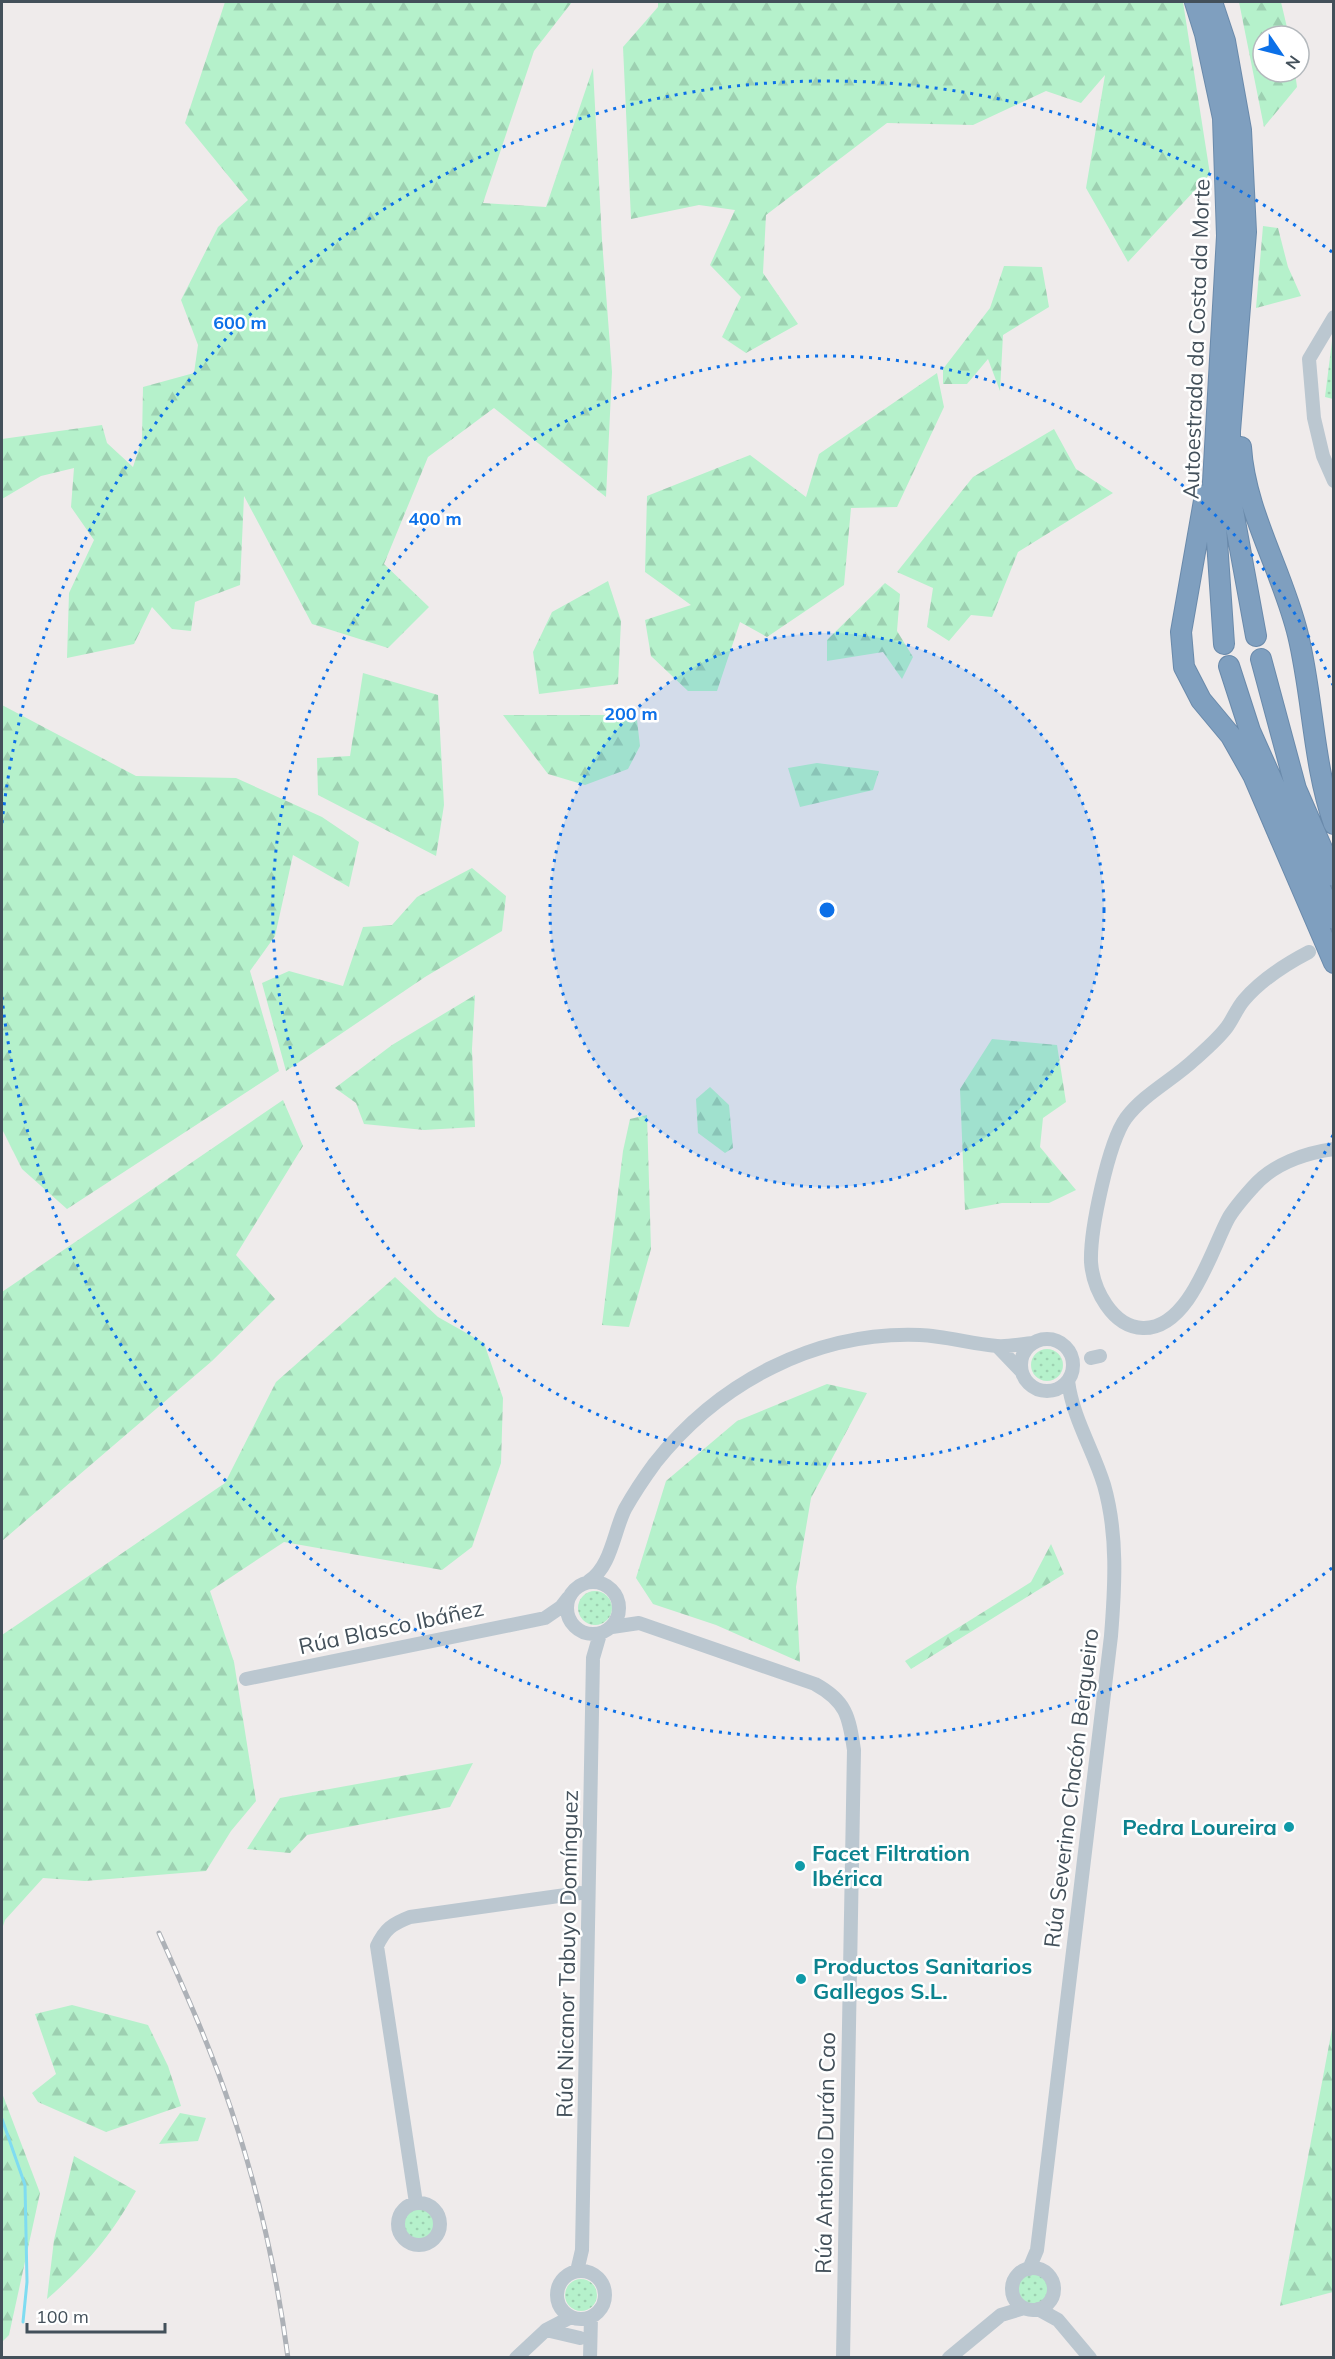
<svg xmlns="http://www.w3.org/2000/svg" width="1335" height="2359" viewBox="0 0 1335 2359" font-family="Mulish,sans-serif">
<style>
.grass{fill:url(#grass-dots)}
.forest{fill:url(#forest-firs)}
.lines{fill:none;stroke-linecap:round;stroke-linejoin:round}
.stream{stroke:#7fdcf1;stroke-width:3}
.highway-casing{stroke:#6a8aab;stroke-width:22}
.minor{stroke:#bbc7d0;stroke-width:14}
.highway{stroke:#7f9fbf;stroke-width:20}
.rail-casing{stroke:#adb1b7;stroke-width:5}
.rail{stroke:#fff;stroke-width:3;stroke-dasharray:9;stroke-linecap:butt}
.ring{fill:none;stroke:#0c70e8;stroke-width:3;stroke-dasharray:3 6}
.culture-dot{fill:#0f9aa8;stroke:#fff;stroke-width:2}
.labels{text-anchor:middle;stroke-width:5;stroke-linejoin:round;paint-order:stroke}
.street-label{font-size:22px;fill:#43505a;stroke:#fff}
.culture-label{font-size:22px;font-weight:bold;fill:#0d838f;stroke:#fff;text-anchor:start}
.centre{fill:#0c70e8;stroke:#fff;stroke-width:3}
.ring-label{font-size:18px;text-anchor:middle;font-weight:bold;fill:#0c70e8;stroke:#fff;stroke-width:5;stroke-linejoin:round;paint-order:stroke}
</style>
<defs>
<pattern id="grass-dots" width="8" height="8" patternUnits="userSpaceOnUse" patternTransform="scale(1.5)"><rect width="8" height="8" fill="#b5f1cb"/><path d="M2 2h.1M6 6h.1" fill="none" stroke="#9dd0b1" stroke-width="1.8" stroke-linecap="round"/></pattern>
<pattern id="forest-firs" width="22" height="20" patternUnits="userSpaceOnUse" patternTransform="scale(1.5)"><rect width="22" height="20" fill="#b5f1cb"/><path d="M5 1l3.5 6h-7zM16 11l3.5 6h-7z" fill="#9dd0b1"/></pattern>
</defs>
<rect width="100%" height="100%" fill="#efebeb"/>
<!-- grass -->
<path class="grass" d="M1333 333V399L1325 397Z
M1031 1365a16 16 0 1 1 32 0a16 16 0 1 1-32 0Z
M578 1608a17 17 0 1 1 34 0a17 17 0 1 1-34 0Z
M403 2224a16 16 0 1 1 32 0a16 16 0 1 1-32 0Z
M1016 2289a16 16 0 1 1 32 0a16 16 0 1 1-32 0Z
M565 2295a16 16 0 1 1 32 0a16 16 0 1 1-32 0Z"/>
<!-- forest -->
<path class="forest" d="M225 2H572L534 51 483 203 546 207 593 68 602 240 612 372 606 497 494 408 428 457 384 564 429 607 388 648 312 624 244 496 240 585 195 602 191 631 172 629 152 607 134 644 67 658 69 593 94 540 71 507 74 468 41 476 2 499V439L102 425 107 443 133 467 142 439 143 387 194 373 198 345 181 300 218 227 248 200 185 123Z
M658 2H1183L1210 174 1128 262 1086 188 1105 75 1081 103 1046 91 973 125 887 123 766 215 763 273 798 324 746 353 722 337 741 297 710 265 735 210 699 205 631 219 623 47 658 7Z
M1239 2H1281L1289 36H1263V72H1295L1297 87 1264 127Z
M1263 226 1278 228 1288 267 1301 296 1256 308Z
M1004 266 1042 267 1049 307 1003 335 1000 391 988 359 967 384H943V369L990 308Z
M937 373 944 407 897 507 851 508 844 585 767 637 740 622 717 691H688L651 656 645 620 691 605 645 572 647 496 750 455 806 497 819 454Z
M1054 429 1076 469 1113 493 1018 552 992 617 971 615 949 641 927 627 933 588 897 572 973 477Z
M608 581 621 621 618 684 539 694 533 652 552 612Z
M885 583 900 594 897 631 913 657 902 679 883 652 827 661V640Z
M363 673 438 695 444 805 436 856 318 795 317 758 350 756Z
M2 705 136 776 236 778 322 817 359 842 349 887 293 855 275 936 250 971 279 1071 67 1209 22 1169 2 1129Z
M503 715H607L637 720 640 746 628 769 585 785 548 774Z
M817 763 879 771 873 790 800 807 788 768Z
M472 868 506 896 502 931 425 977 286 1071 262 983 289 971 343 986 363 927 392 925 417 897Z
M475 995 472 1049 475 1127 424 1130 364 1124 356 1103 335 1088 392 1045Z
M992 1039 1057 1045 1066 1102 1043 1118 1040 1147 1076 1190 1049 1203H1002L965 1210 960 1089Z
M710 1087 729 1105 733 1148 725 1153 698 1133 696 1099Z
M283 1100 303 1146 236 1255 275 1299 212 1361 2 1541V1292Z
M647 1115 651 1249 629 1327 602 1325 623 1151 630 1119Z
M395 1277 438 1317 484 1343 503 1398 501 1463 472 1547 442 1570 284 1542 210 1591 234 1662 256 1801 231 1831 206 1871 85 1881 43 1878 5 1920 2 1929V1635L225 1483 276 1382Z
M827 1384 867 1393 811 1498 796 1587 800 1662 716 1625 653 1604 636 1578 666 1481 737 1421Z
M1051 1544 1064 1574 911 1669 905 1661 1031 1582Z
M473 1763 450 1807 307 1835 290 1853 247 1849 280 1798Z
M72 2005 148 2025 168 2066 181 2106 106 2132 38 2102 32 2093 56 2074 35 2014Z
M1332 2029 1333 2292 1280 2306Z
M2 2093 40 2193 9 2335 2 2342Z
M180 2113 206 2118 198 2141 159 2144Z
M74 2156 136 2191C111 2236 85 2266 47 2299L54 2240Z"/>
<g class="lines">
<!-- stream -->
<path class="stream" d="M2 2119 25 2185 27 2282 23 2322"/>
<!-- highway casing -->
<g class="highway-casing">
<path id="highway" d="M1195 2 1205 34 1223 118 1227 236 1213 482 1224 644
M1212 2 1225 41 1241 130 1246 232 1230 431V494L1256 636
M1241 447C1245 512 1283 572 1298 635 1313 697 1313 764 1334 824
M1205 495 1181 632 1184 667 1201 700 1231 736 1253 775 1334 963
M1261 659 1296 789 1334 876
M1229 666 1250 731 1334 919"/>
</g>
<!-- minor -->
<path class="minor" d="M1334 317 1309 359 1314 418 1323 456 1334 481
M1309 952C1284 965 1262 979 1244 1000 1237 1008 1233 1019 1227 1027 1218 1039 1205 1050 1195 1059 1173 1080 1145 1093 1126 1118 1108 1143 1090 1231 1091 1262 1093 1289 1112 1327 1143 1328 1189 1329 1211 1251 1228 1219 1234 1208 1245 1196 1253 1187 1273 1164 1305 1153 1334 1149
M1021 1365a26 26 0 1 1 52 0a26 26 0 1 1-52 0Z
M998 1347 1021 1371
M1091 1358 1100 1356
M589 1581C611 1567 614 1531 625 1509 634 1493 644 1478 655 1463 719 1382 816 1331 920 1335 946 1336 971 1344 997 1346 1008 1347 1021 1344 1033 1343
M567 1608a26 26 0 1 1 52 0a26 26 0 1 1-52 0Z
M612 1627 639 1623 815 1684C846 1701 849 1716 854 1750L843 2358
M246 1679 545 1618 561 1607 568 1598
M398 2224a21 21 0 1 1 42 0a21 21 0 1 1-42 0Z
M416 2203 377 1946C385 1929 392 1924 410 1917L580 1893
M1012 2289a21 21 0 1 1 42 0a21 21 0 1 1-42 0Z
M1029 2269 1037 2250 1111 1636C1115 1586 1118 1534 1104 1485 1093 1449 1073 1419 1068 1381
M557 2295a24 24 0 1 1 48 0a24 24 0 1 1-48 0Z
M577 2271 582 2250 593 1658 600 1634
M1038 2309 1058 2320 1090 2358
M546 2330 580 2338
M516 2358 546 2330 571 2317
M590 2358 591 2317
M949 2358 1001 2315 1024 2308"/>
<!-- highway -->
<use href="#highway" class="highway"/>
<!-- rail casing -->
<g class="rail-casing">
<path id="rail" d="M159 1933C185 1991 211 2049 231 2109 258 2189 277 2274 288 2358"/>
</g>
<!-- rail -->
<use href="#rail" class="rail"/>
</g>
<!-- distance rings -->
<circle cx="827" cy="910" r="277" fill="#0c70e8" fill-opacity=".12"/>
<g class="ring">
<circle cx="827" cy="910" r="277"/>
<path d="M1333 1135A554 554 0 1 1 1333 685"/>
<path d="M1332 1568A830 830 0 0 1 2 997M2 823A830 830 0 0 1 1332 252"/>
</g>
<!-- markers -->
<g class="culture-dot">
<circle cx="1289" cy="1827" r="6"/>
<circle cx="800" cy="1866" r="6"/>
<circle cx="801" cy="1979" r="6"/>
</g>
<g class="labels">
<!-- street labels -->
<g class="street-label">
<text transform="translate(1196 339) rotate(-88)" y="8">Autoestrada da Costa da Morte</text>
<text transform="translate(391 1627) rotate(-12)" y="8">Rúa Blasco Ibáñez</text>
<text transform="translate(1071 1788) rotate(-83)" y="8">Rúa Severino Chacón Bergueiro</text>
<text transform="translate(567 1954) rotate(-89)" y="8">Rúa Nicanor Tabuyo Domínguez</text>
<text transform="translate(825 2153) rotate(-89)" y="8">Rúa Antonio Durán Cao</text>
</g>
<!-- culture labels -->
<g class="culture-label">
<text x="1277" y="1835" text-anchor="end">Pedra Loureira</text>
<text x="812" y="1861">Facet Filtration<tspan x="812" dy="25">Ibérica</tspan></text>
<text x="813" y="1974">Productos Sanitarios<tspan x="813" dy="25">Gallegos S.L.</tspan></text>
</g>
</g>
<circle cx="827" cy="910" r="9" class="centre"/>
<g class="ring-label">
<text x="240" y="329">600 m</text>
<text x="435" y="525">400 m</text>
<text x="631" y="720">200 m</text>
</g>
<!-- border -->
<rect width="1335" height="2359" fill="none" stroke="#43505a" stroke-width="6"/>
<!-- north arrow -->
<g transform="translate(1281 54) rotate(125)"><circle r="28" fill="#ffffff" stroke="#b4b9bd" stroke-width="1.5"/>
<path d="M0-4.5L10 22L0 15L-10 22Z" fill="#0c70e8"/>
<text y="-9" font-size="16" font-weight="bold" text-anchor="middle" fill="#43505a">N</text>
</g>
<!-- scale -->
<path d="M27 2323v9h138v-9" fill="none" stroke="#43505a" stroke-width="3"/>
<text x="36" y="2323" font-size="18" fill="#43505a" stroke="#ffffff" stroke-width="4.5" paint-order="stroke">100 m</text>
</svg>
